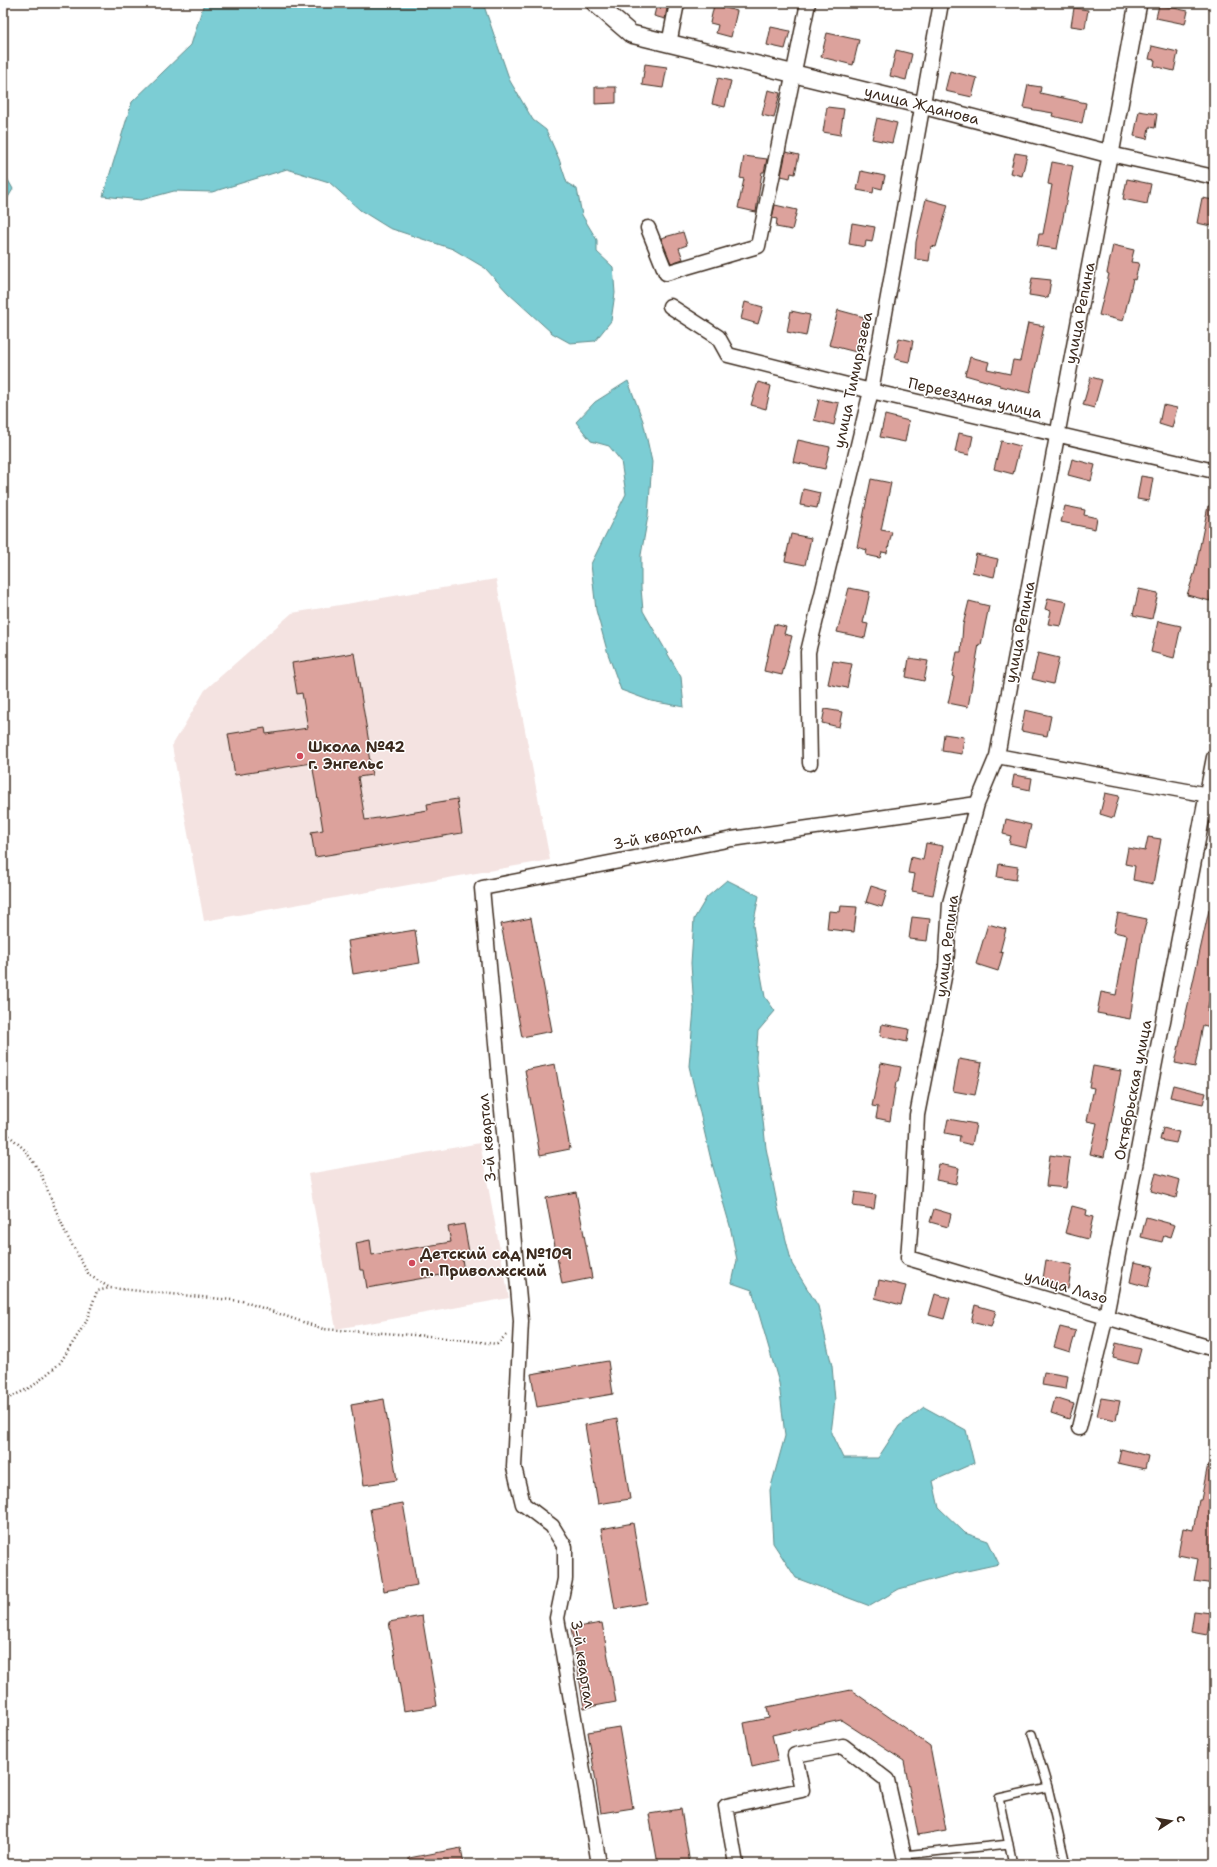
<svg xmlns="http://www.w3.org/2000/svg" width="1217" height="1867" viewBox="0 0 1217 1867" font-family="'Shantell Sans',sans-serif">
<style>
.built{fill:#f4e3e1}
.water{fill:#7ccdd4;stroke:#628c8b}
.building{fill:#dca29c;stroke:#3b2a1e}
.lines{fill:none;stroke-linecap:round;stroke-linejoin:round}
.service-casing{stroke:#3b2a1e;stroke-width:10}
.minor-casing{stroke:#3b2a1e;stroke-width:17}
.tertiary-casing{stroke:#3b2a1e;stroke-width:20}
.path{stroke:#3b2a1e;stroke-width:2.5;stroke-dasharray:1 3;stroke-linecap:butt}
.service{stroke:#fff;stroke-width:7}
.minor{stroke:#fff;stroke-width:14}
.tertiary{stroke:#fff;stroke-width:17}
.poi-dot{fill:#d1495b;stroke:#fff;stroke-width:1.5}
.labels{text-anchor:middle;stroke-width:3;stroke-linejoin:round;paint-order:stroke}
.street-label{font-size:15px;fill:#3b2a1e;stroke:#fff}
.poi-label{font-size:15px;font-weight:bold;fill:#3b2a1e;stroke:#fff;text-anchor:start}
</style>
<rect width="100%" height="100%" fill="#fff"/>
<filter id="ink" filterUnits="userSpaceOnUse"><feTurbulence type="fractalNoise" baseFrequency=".025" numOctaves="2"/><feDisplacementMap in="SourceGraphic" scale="8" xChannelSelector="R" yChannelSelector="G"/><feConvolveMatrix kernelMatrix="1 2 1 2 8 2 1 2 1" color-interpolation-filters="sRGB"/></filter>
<g filter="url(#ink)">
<!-- built -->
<path class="built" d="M496 579 550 860 204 921 172 746 205 690 292 613Z
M480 1143 509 1298 336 1329 308 1174Z"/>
<!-- water -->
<path class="water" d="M204 3H483L510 81 533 120 546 130 559 159 567 183 577 189 582 215 597 240V252L613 267 615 293 611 321 595 341 570 343 552 333 508 293 485 268 453 249 389 228 360 210 329 182 287 169 212 192 174 191 141 200 103 196 132 102 191 45Z
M3 171 13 189 3 206Z
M628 381 643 421 652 462 648 516 641 555V588L643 611 681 677 684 707 651 701 621 690 608 654 596 610 591 564 626 494 621 461 609 446 591 441 576 422 595 402Z
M727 880 759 896 753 925 758 958 765 997 775 1011 758 1031 756 1057 766 1148 778 1208 792 1264 818 1306 832 1366 835 1400 831 1433 843 1458H878L899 1426 924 1407 966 1430 974 1463 933 1481 939 1508 965 1533 988 1541 999 1564 953 1574 899 1589 870 1606 796 1578 773 1543 770 1490 785 1436 779 1383 752 1290 732 1283 737 1260 730 1226 711 1160 689 1066 694 1009 691 963 694 919 707 897Z"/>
<!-- building -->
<path class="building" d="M657 3H668L665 19 654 16Z
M714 5 737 11 731 37 716 33 718 25 710 23Z
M1159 5 1188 11 1185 24 1156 18Z
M1074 8 1088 10 1085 28 1071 26Z
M771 27 790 31 785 49 767 45Z
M827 33 859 40 853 65 821 57Z
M1152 46 1178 52 1174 71 1154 66 1155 60 1149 59Z
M896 50 912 54 906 80 890 76Z
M645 64 667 67 663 88 642 85Z
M950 71 977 78 972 97 945 91Z
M718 78 731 81 725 107 712 104Z
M1028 85 1041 87 1040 93 1086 103 1082 123 1052 116 1053 113 1023 108Z
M595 87H616V103L595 104Z
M768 90 780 93 774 118 762 115Z
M827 107 844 109 840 135 823 132Z
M1139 111 1157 114 1155 128 1149 127 1147 139 1134 136Z
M877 118 897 123 892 143 872 139Z
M786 152 799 155 795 174 791 173 790 178 781 176Z
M1015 153 1027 155 1022 176 1010 173Z
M744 156 767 159 764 172H762L756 212 738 208 744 179 740 178Z
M1052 162 1073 166 1057 249 1037 246 1039 234H1043L1052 185 1048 184Z
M861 171 885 176 882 189 874 187 873 193 857 190Z
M1127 179 1151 184 1147 204 1123 199Z
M1202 198 1214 200 1211 226 1197 223Z
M926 199 948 205 936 247 931 246 929 261 915 259 916 242Z
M775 205 797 210 792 230 776 227 777 219 772 218Z
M852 223 875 227 872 242 866 241 865 247 849 244Z
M683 232 687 245 679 248 683 259 671 263 661 238Z
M1113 245 1134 250 1131 262 1139 263 1135 280 1133 279 1123 321 1099 315 1109 274 1107 273Z
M1032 278 1051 280 1048 298 1029 295Z
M745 302 763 307 758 324 741 319Z
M838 310 864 317 856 352 829 345Z
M791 311 810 315 806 336 787 332Z
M1028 323 1044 326 1030 393 1000 386V385L965 375 970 357 989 362 987 369 1010 374 1013 360 1020 361Z
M899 338 913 341 909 362 895 359Z
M1091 377 1102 380 1094 408 1083 405Z
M758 382 771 386 766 409 751 405Z
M819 399 839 403 834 425 814 420Z
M1163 405 1177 408 1172 428 1159 424Z
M885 415 909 421 905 442 880 437Z
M959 433 973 436 969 455 955 452Z
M798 440 830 447 825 469 793 462Z
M1001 441 1020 446 1013 474 994 469Z
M1072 459 1095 465 1091 481 1068 475Z
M1141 476 1153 478 1149 501 1137 499Z
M871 479 891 483 881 530 892 532 887 553 882 552 880 558 866 555 867 550 857 547Z
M803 489 820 493 817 508 800 505Z
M1065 506 1085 510 1084 515 1097 518 1095 529 1061 522Z
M1208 506 1214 507V583L1210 601 1187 595 1195 571Z
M791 534 811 538 805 565 785 561Z
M976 554 998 559 994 577 972 572Z
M849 588 870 592 863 623 868 624 865 638 837 632Z
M1139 589 1158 593 1152 619 1133 615Z
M1048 598 1067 602 1061 626 1048 624 1051 611 1045 609Z
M969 601 989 606 981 645 979 644 968 707 948 703 954 677 952 676 957 652H961L963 625Z
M1158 621 1181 626 1174 658 1151 652Z
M774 624 786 627 784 634 792 636 782 675 764 671Z
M354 653 370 749H368L372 775 358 777 365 820 428 810 427 804 457 799 462 833 315 857 311 832 323 830 312 763 235 775 228 734 265 728 266 734 308 728 302 693 297 694 292 663Z
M1038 653 1059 658 1053 684 1032 679Z
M909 658 928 661 924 681 906 677Z
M833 661 852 664 847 688 828 684Z
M825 709 842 712 839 727 822 723Z
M1025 710 1051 716 1047 736 1021 731Z
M944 734 964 737 962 754 942 751Z
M1014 775 1032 778 1030 790 1012 786Z
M1105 793 1119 796 1113 818 1100 814Z
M1006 819 1031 825 1026 847 1009 843 1011 836 1003 834Z
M1148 837 1161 839 1153 884 1133 880 1135 866 1125 864 1128 848 1145 851Z
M926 843 943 846 933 895 912 891 915 874 908 873 911 857 923 860Z
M999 864 1018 867 1016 880 997 877Z
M871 886 887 891 882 907 866 902Z
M841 906 857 907 854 932 827 929 829 911 840 912Z
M1209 910H1214V981L1207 1011 1214 1013V1028L1203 1025 1195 1067 1175 1063Z
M1118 913 1147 919 1142 938 1130 1019 1097 1013 1101 992 1116 995 1127 935 1114 932Z
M912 917 930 919 927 941 909 939Z
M531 918 552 1031 522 1037 501 924Z
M988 924 1006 929 1000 952 1003 953 998 971 976 964Z
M415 930 420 963 353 974 348 941Z
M882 1024 909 1029 907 1042 880 1036Z
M959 1059 982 1063 975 1095 953 1091Z
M881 1063 901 1067 898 1082H896L890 1121 876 1118 878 1107 872 1106Z
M555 1064 570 1149 540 1155 525 1070Z
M1093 1066 1121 1071 1104 1157 1090 1154 1097 1123 1087 1121 1094 1088 1089 1087Z
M1173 1085 1206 1093 1203 1104 1170 1097Z
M948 1119 976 1124 972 1145 959 1142 960 1136 945 1133Z
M1163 1128 1179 1132 1176 1143 1160 1140Z
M1050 1155 1070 1158 1066 1188 1046 1186Z
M939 1164 959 1168 956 1184 936 1180Z
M1156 1173 1180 1180 1176 1198 1151 1191Z
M576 1192 592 1278 562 1284 546 1198Z
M855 1192 876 1195 874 1209 853 1206Z
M1072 1206 1087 1210 1086 1215 1093 1217 1088 1239 1065 1233Z
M934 1209 951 1214 948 1227 930 1222Z
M1146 1217 1175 1225 1171 1237 1164 1235 1162 1242 1141 1237Z
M464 1224 469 1252 461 1253 464 1271 367 1288 364 1270H360L356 1243 370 1240 372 1255 451 1242 448 1227Z
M1046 1260 1072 1265 1068 1289 1042 1285Z
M1134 1262 1153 1266 1148 1287 1130 1282Z
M879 1280 906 1286 901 1305 875 1298Z
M935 1294 950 1298 944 1319 929 1315Z
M975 1305 996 1311 991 1327 971 1322Z
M1060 1327 1076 1331 1070 1352 1054 1347Z
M1116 1343 1141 1349 1137 1364 1113 1358Z
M608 1361 613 1394 537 1407 531 1374Z
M1044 1372 1068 1376 1066 1389 1042 1385Z
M1055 1398 1074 1404 1069 1419 1051 1413Z
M1101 1398 1120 1401 1116 1420 1097 1416Z
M384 1399 397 1480 364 1485 351 1405Z
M617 1419 630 1499 598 1504 585 1425Z
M1121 1449 1148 1456 1145 1469 1118 1463Z
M1208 1464H1214V1584L1194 1581 1198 1559 1178 1555 1183 1528 1193 1530 1199 1500H1201Z
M403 1503 417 1585 384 1591 370 1509Z
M633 1523 647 1603 615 1609 601 1529Z
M1194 1611 1211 1613 1207 1635 1191 1632Z
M422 1616 437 1706 404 1711 389 1622Z
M602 1623 616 1702 584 1708 571 1628Z
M851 1690 930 1746 946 1830 918 1835 904 1761 841 1720 772 1735 778 1761 752 1767 744 1723 769 1718 767 1707Z
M619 1727 633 1808 601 1813 588 1732Z
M681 1809 690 1864H658L649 1814Z
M461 1848 464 1864H409V1858Z"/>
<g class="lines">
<!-- service casing -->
<g class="service-casing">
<path id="service" d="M1032 1734 1048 1787 1066 1864
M904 1855 1009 1844
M1013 1864 999 1798 1048 1787"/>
</g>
<!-- minor casing -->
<g class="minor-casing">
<path id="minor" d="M669 44 677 3
M1214 177 1110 154 997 756 977 804 950 903 946 967 917 1115 914 1179 908 1258 1214 1349
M648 228 666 273 758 246 808 3
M670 306 718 337 728 355 871 391 1214 471
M997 756 1214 796
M810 763 808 652 871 391 941 3
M1079 1428 1106 1316 1214 757
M599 1864 557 1618 565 1579V1547L552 1526 523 1504 514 1467 521 1321 482 888 732 839 977 804
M736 1864 726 1806 802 1790 795 1755 843 1746 887 1780 906 1864"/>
</g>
<!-- tertiary casing -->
<g class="tertiary-casing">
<g id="tertiary">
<path id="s1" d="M595 3 631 34 922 105 1110 154 1138 3"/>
</g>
</g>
<!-- path -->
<path class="path" d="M3 1130 25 1150 40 1172 66 1234 89 1275 110 1288 242 1301 323 1329 429 1336 497 1344 506 1335
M3 1401 33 1386 60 1363 86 1322 97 1291 110 1288"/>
<!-- service -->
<use href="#service" class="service"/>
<!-- minor -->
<use href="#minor" class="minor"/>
<!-- tertiary -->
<use href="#tertiary" class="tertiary"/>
</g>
</g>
<!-- markers -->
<g class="poi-dot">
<circle cx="300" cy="756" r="4"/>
<circle cx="412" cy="1263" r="4"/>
</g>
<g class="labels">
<!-- street labels -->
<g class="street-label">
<text dy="5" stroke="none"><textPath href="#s1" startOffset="347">улица Жданова</textPath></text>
<text transform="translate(1080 313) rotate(-79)" y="5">улица Репина</text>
<text transform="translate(853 380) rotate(-78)" y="5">улица Тимирязева</text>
<text transform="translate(975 398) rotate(13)" y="5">Переездная улица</text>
<text transform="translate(1020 632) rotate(-79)" y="5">улица Репина</text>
<text transform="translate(657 836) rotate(-11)" y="5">3-й квартал</text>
<text transform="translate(947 946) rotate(-83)" y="5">улица Репина</text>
<text transform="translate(1133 1090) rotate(-79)" y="5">Октябрьская улица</text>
<text transform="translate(487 1138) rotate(-95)" y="5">3-й квартал</text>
<text transform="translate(1066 1287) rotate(16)" y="5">улица Лазо</text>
<text transform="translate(583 1664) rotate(81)" y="5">3-й квартал</text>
</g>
<!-- poi labels -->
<g class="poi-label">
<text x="308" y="752">Школа №42<tspan x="308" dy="17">г. Энгельс</tspan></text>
<text x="420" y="1259">Детский сад №109<tspan x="420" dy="17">п. Приволжский</tspan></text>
</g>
</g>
<!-- margin -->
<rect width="1217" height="1867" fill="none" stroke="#fff" stroke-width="16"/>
<rect x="8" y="8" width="1201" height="1851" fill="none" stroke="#3b2a1e" stroke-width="1.5" filter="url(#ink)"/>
<!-- north arrow -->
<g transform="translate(1171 1821) rotate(78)" stroke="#ffffff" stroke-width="3" paint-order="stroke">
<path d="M0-3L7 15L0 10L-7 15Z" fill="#3b2a1e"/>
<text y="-6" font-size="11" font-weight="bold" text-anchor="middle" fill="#3b2a1e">С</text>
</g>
</svg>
